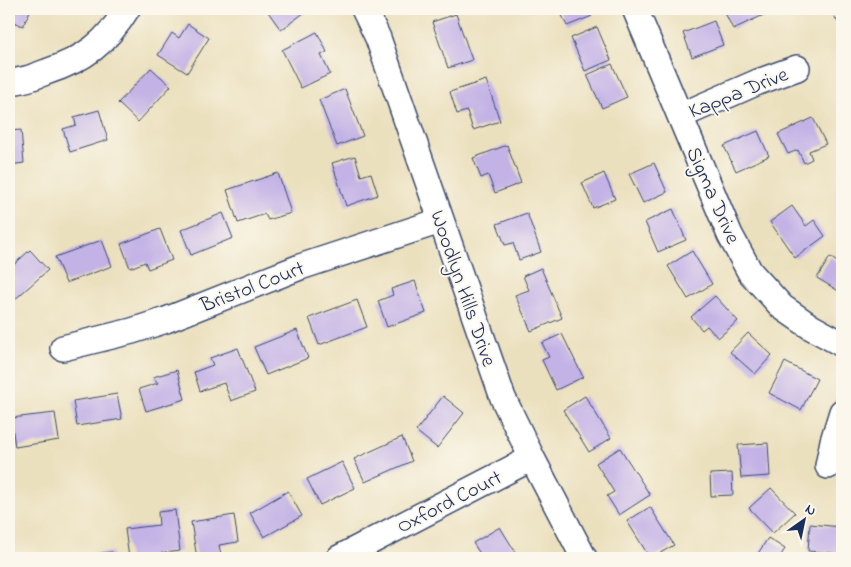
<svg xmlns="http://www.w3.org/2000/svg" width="851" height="567" viewBox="0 0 851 567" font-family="'Indie Flower',sans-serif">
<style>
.building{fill:#c3b2e6}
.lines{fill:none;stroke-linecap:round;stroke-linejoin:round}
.minor-casing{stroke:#3a4a6c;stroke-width:28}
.minor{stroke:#fff;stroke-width:25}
.labels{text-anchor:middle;stroke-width:4;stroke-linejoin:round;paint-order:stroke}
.street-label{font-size:21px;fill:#1b2f5e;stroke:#fbf7ec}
</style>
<rect width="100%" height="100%" fill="#fbf7ec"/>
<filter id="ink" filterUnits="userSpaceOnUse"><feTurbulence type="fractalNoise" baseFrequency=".02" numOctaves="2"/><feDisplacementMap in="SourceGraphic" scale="10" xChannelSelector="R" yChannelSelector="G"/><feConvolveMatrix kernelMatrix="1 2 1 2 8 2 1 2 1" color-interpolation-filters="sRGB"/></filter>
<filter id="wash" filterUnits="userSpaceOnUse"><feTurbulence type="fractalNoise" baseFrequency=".0096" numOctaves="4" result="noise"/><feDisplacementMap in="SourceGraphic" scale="20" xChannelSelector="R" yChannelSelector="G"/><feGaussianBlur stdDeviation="1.12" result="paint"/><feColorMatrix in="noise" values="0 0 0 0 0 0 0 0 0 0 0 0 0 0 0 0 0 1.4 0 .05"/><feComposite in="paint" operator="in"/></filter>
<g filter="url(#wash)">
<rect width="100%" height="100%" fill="#ebe0be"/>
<g id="blocks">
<!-- building -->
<path class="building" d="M9 9H31L23 26 9 20Z
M266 9H303L305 12 281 30Z
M559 9H589L592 16 567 26Z
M723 9H766L768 13 733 29Z
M840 9H842V29L833 14Z
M456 14 472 60 448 68 432 22Z
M714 21 723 45 692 57 683 33Z
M188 24 209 38 187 73 158 55 172 33 179 38Z
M597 27 611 60 585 71 571 38Z
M317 32 327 52 321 55 330 74 301 88 282 50Z
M612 64 627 97 602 108 587 75Z
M151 68 171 86 138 122 118 103Z
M486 80 500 121 473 130 467 111 457 114 450 92Z
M345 89 363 136 337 146 319 100Z
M99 110 108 140 70 152 63 129 76 125 74 117Z
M813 118 826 144 809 151 812 159 804 163 798 150 788 154 778 134Z
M21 130 24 163 9 165V131Z
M758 131 769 156 736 171 724 146Z
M507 145 521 183 495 193 488 175 481 178 473 158Z
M355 156 361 176 371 173 378 195 346 206 332 163Z
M654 163 667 192 643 203 629 174Z
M278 173 291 213 268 220 265 214 238 223 227 190Z
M604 173 615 199 593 208 582 183Z
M792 206 806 226 814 220 825 236 795 258 770 222Z
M673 209 686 240 658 252 645 222Z
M223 213 233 238 191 255 181 230Z
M527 213 541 252 519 260 513 243 505 245 497 224Z
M160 229 172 260 148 269 145 262 130 268 121 244Z
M102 240 112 266 66 283 55 257Z
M30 250 48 270 12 302 9 298V269Z
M692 251 712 284 688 299 668 266Z
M830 257 842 265V293L817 278Z
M541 268 562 318 531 331 515 295 529 290 523 276Z
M415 281 426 313 387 327 378 301 393 295 391 289Z
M715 296 738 321 718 338 707 326 702 330 691 317Z
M357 300 367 327 319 345 309 318Z
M297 330 308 358 266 375 254 347Z
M748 333 772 355 755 374 730 352Z
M562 334 583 377 556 390 542 360 549 357 542 343Z
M238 348 255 392 231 401 224 383 200 391 194 372 213 365 210 358Z
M785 362 817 379 801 410 769 393Z
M177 370 185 399 146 411 139 389 158 383 153 377Z
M117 394 122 419 77 426 73 401Z
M443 396 464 413 437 448 416 431Z
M585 396 611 438 589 452 563 410Z
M55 413 59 440 15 447 11 418Z
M402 437 412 461 365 482 354 459Z
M768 443 770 476 741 478 738 445Z
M620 448 650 495 619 515 607 496 614 492 596 463Z
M342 462 355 488 320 505 307 479Z
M732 473 733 495 711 496 710 474Z
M771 488 795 513 773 533 749 508Z
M288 491 302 516 264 537 250 513Z
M650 507 674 545 652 558H650L627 521Z
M175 510 180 551 155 554 156 558H129L125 529 159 525 158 512Z
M234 515 238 542 219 545 221 555 197 558 191 522Z
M810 524 842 527 841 554 808 551Z
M500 527 519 558H483L473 543Z
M768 538 785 549 779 558H755Z
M112 552 113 558H66V557Z"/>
</g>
</g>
<g filter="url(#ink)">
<use href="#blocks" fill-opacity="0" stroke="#3a4a6c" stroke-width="1"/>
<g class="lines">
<!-- minor casing -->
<g class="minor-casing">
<path id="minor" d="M364 9 378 38 503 398 532 458 584 558
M635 9 730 235 750 272 782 307 811 327 842 344
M9 82C23 81 33 77 46 72 85 59 106 43 127 9
M680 116 758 82 797 68
M63 348 132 331 166 320 300 267 440 221
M828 466 833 441 842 412
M339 558 532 458"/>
</g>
<!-- minor -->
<use href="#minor" class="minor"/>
</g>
</g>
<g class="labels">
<!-- street labels -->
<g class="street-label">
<text transform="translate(738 92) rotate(-22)" y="7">Kappa Drive</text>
<text transform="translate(714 195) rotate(66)" y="7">Sigma Drive</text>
<text transform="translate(252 286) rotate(-21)" y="7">Bristol Court</text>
<text transform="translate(464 288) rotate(71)" y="7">Woodlyn Hills Drive</text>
<text transform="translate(449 501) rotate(-27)" y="7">Oxford Court</text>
</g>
</g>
<!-- margin -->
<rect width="851" height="567" fill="none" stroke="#fbf7ec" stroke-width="30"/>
<!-- north arrow -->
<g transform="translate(804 520) rotate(33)" stroke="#fbf7ec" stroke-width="4" paint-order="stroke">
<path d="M0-4L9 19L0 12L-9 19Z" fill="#1b2f5e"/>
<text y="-8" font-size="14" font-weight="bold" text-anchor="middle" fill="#1b2f5e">N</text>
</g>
</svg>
